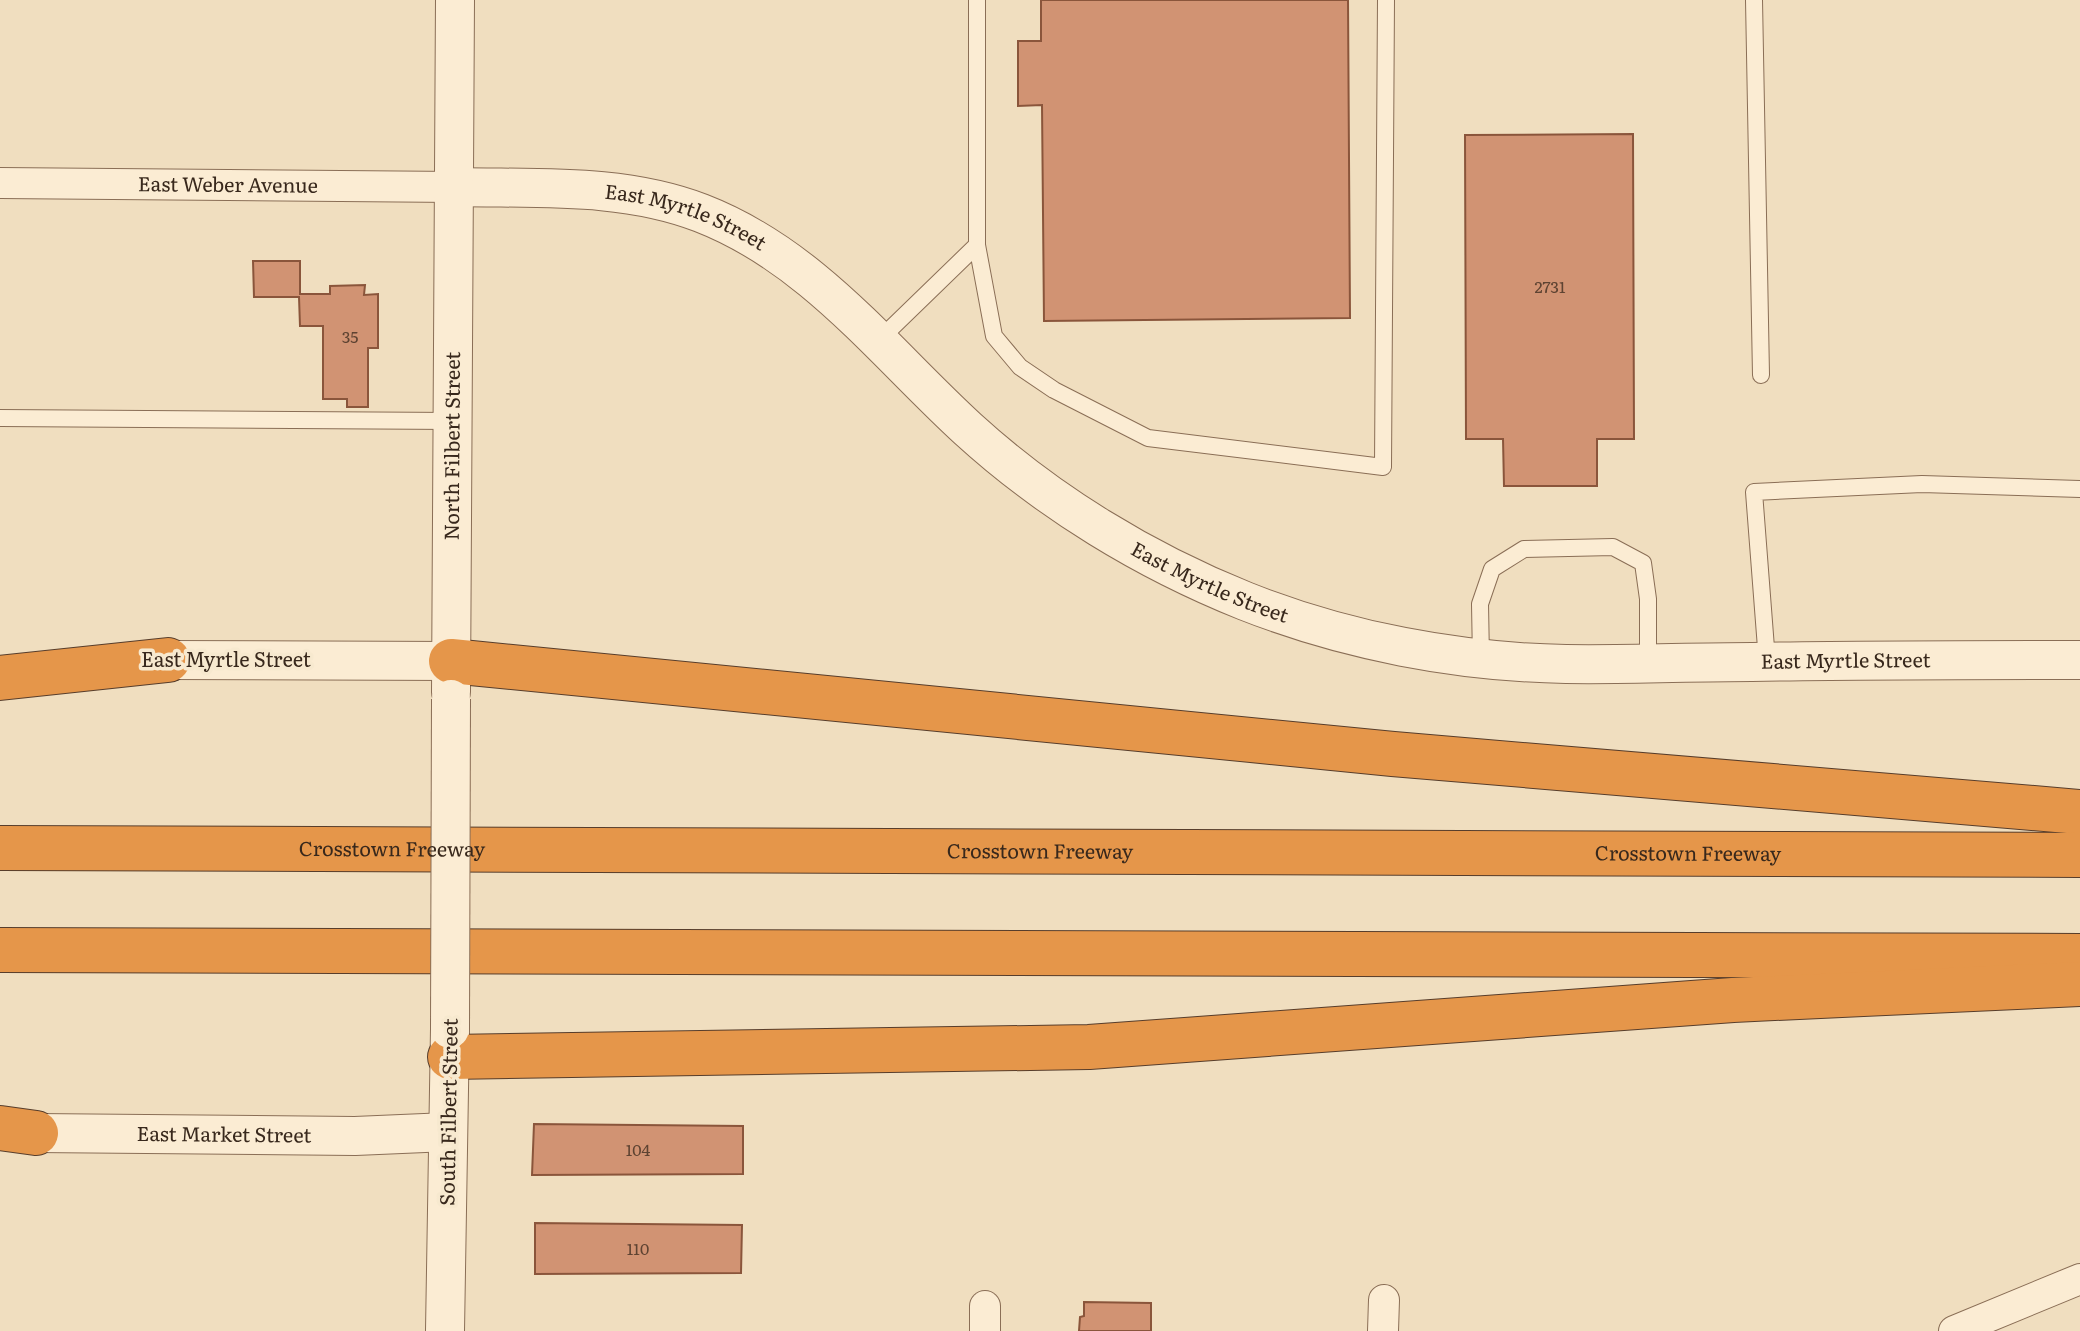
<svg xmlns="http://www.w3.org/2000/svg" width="2080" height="1331" viewBox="0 0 2080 1331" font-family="Literata,serif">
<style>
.building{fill:#d19373;stroke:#8a553b;stroke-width:2}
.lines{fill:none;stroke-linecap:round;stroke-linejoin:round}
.service-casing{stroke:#8a6e56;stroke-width:18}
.minor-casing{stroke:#8a6e56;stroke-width:32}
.tertiary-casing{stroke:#8a6e56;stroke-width:40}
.motorway-casing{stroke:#573d2b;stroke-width:46}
.service{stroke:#fbecd3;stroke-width:16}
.minor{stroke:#fbecd3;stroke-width:30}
.tertiary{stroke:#fbecd3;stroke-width:38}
.motorway{stroke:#e5964a;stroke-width:44}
.tertiary-bridge-casing{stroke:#8a6e56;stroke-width:40;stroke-linecap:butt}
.tertiary-bridge{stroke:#fbecd3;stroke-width:38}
.labels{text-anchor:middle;stroke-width:7;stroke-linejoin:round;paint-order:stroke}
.number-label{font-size:16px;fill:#5e4332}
.street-label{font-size:20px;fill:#38281c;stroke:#f7e9cf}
</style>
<rect width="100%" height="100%" fill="#f0debf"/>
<!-- building -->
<path class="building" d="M1041 0H1348L1350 318 1044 321 1042 105 1018 106V41H1041Z
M1633 134 1634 439H1597V486H1504L1503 439H1466L1465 135Z
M253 261H300V294H330V286L365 285 364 295 378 294V348H368V407H347V399H323V326H300L299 297H254Z
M534 1124 743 1126V1174L532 1175Z
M535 1223 742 1225 741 1273 535 1274Z
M1084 1302 1151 1303V1331H1079L1080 1317 1084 1316Z"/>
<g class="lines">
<!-- service casing -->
<g class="service-casing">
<path id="service" d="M977 0V245L994 336 1020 367 1054 390 1148 438 1383 467 1386 0
M1754 0 1761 375
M878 341 977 245
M0 418 454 421
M1481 659 1480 604 1492 569 1524 549 1613 547 1643 563 1648 599V663
M1767 661 1754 492 1922 484 2080 489"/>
</g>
<!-- minor casing -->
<g class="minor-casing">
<g id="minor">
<path id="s1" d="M0 183 456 187"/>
<path d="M985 1331V1306"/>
<path d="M1383 1331 1384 1300"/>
<path d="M1954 1331 2080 1279"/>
</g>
</g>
<!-- tertiary casing -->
<g class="tertiary-casing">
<g id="tertiary">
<path id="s2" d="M456 187C538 189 623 183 701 213 812 256 883 351 968 429 1048 502 1145 561 1245 601 1346 641 1457 662 1566 664 1628 665 1690 662 1752 662 1861 660 1971 660 2080 660"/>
<path d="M168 660 451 661"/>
<path id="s3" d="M451 692 455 0"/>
<path id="s4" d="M36 1133 355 1136 448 1132"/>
<path d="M445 1331 450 1029"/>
</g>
</g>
<!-- motorway casing -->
<g class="motorway-casing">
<g id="motorway">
<path d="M451 661 1393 754 2080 812"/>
<path d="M0 678 168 660"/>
<path id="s5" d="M0 848 2080 855"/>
<path d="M0 950 2080 956"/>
<path d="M450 1057 1089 1047 1733 1000 2080 984"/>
<path d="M0 1128 36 1133"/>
</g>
</g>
<!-- service -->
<use href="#service" class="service"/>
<!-- minor -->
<use href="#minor" class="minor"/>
<!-- tertiary -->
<use href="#tertiary" class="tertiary"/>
<!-- motorway -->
<use href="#motorway" class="motorway"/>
<!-- tertiary-bridge casing -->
<g class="tertiary-bridge-casing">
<path id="tertiary-bridge" d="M450 1029 451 699"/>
</g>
<!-- tertiary-bridge -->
<use href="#tertiary-bridge" class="tertiary-bridge"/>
</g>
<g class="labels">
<!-- number labels -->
<g class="number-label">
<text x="1550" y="293">2731</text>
<text x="350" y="343">35</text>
<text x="638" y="1156">104</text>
<text x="638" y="1255">110</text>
</g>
<!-- street labels -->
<g class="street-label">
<text dy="7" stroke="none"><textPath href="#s1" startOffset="228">East Weber Avenue</textPath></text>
<text dy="7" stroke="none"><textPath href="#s2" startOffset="234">East Myrtle Street</textPath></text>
<text dy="7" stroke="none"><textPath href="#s3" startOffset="246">North Filbert Street</textPath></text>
<text dy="7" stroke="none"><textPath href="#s2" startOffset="882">East Myrtle Street</textPath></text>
<text x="226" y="667">East Myrtle Street</text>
<text dy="7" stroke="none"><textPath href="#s2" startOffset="1530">East Myrtle Street</textPath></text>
<text dy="7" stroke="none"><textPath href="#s5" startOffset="392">Crosstown Freeway</textPath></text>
<text dy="7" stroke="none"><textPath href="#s5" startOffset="1040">Crosstown Freeway</textPath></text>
<text dy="7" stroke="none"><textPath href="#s5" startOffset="1688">Crosstown Freeway</textPath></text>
<text transform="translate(449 1112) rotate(-89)" y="7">South Filbert Street</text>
<text dy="7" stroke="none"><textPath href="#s4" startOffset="188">East Market Street</textPath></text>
</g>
</g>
</svg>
